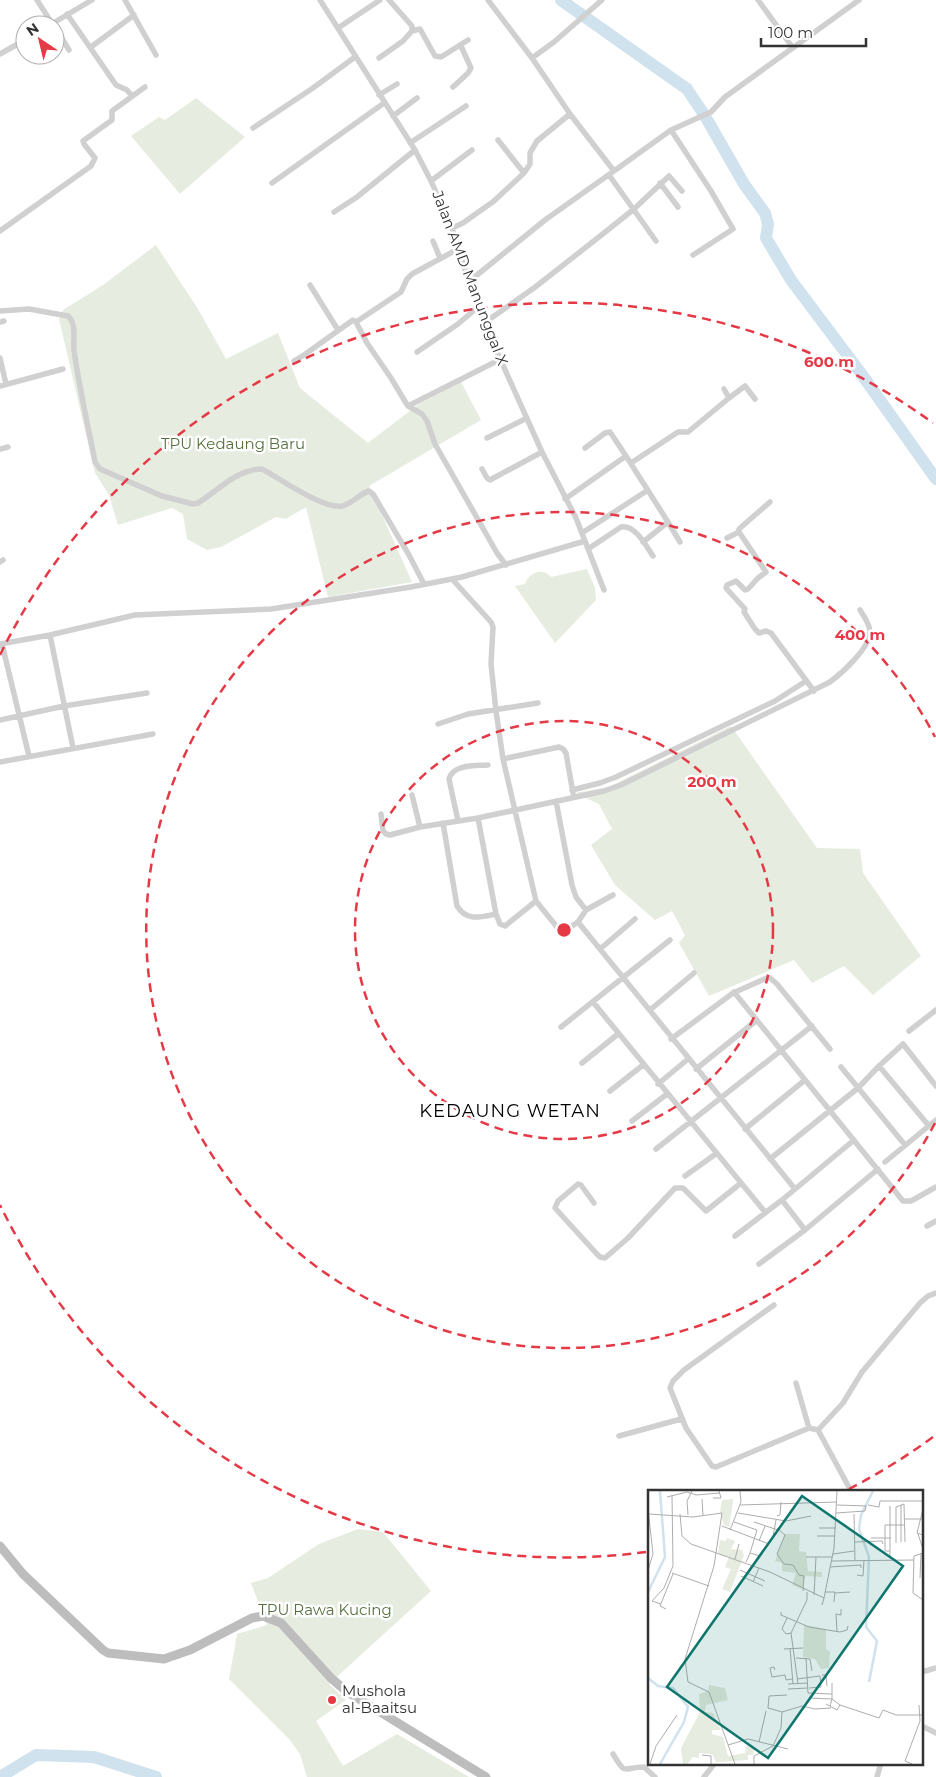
<svg xmlns="http://www.w3.org/2000/svg" width="936" height="1777" viewBox="0 0 936 1777" font-family="Montserrat,sans-serif">
<style>
.green{fill:#e6ecdf}
.lines{fill:none;stroke-linecap:round;stroke-linejoin:round}
.river{stroke:#cfe2ee;stroke-width:12}
.street{stroke:#d0d0d0;stroke-width:5.5}
.secondary{stroke:#bdbdbd;stroke-width:9}
.ring{fill:none;stroke:#e63946;stroke-width:2.5;stroke-dasharray:9 6}
.poi-dot{fill:#e63946;stroke:#fff;stroke-width:2}
.labels{text-anchor:middle;stroke-width:5;stroke-linejoin:round;paint-order:stroke}
.street-label{font-size:15px;fill:#333;stroke:#fff}
.park-label{font-size:15px;fill:#56703f;stroke:#fff}
.poi-label{font-size:15px;fill:#333;stroke:#fff;text-anchor:start}
.quarter-label{font-size:18px;letter-spacing:1px;fill:#000;stroke:#fff}
.inset-river{fill:none;stroke:#cfe2ee;stroke-width:2.5}
.inset-road{fill:none;stroke:#adadad;stroke-width:1}
.view{fill:#0f766e;fill-opacity:0.15;stroke:#0f766e;stroke-width:2.5}
.inset-edge{fill:none;stroke:#333;stroke-width:2.5}
.centre{fill:#e63946;stroke:#fff;stroke-width:2.5}
.ring-label{font-size:15px;text-anchor:middle;font-weight:bold;fill:#e63946;stroke:#fff;stroke-width:5;stroke-linejoin:round;paint-order:stroke}
</style>
<rect width="100%" height="100%" fill="#fff"/>
<!-- green -->
<path class="green" d="M196 98 245 137 180 194 131 136 159 117 165 120Z
M156 245 198 309 226 359 278 333 300 388 368 443 419 404 461 382 481 420 369 486 412 582 328 597 306 507 286 519 276 517 221 547 207 550 187 539 183 514 172 508 118 525 109 495 95 473 59 319 63 310 103 285Z
M587 569 595 588 596 600 555 643 515 586 525 584C529 572 543 567 551 577Z
M731 726 817 848 860 849 863 873 921 956 873 995 844 966 812 983 794 960 709 996 679 943 685 935 672 911 655 920 615 885 591 845 612 829 599 804 575 793 609 787Z
M358 1529 383 1532 431 1591 329 1684 346 1700 316 1721 343 1766 397 1734 469 1777H307L300 1754 289 1739 229 1679 237 1634 267 1625 251 1583 268 1578 319 1544Z"/>
<g class="lines">
<!-- river -->
<path class="river" d="M561 0 687 89 705 116 744 184 765 213 768 224 766 238 791 280 860 372 936 479
M0 1777 36 1755 94 1757 156 1777"/>
<!-- street -->
<path class="street" d="M37 0 53 25
M125 0 156 55
M320 0 415 150 431 181 452 228 468 280 484 323 542 452 576 518 585 541
M488 0 532 58 570 114 614 171
M758 0 793 48
M67 14 116 85 127 90 132 96
M50 25 92 0
M55 27 69 50
M338 28 380 0
M412 31 420 29 435 56 441 57 468 40
M91 47 134 15
M0 54 25 40
M379 58 403 41 412 31V26L389 0
M532 58 554 42 602 0
M453 87 468 73 471 68 461 46
M379 95 397 84
M393 116 417 98
M253 128 313 88 355 57
M671 130 711 191 733 229 693 255
M498 140 524 173
M410 143 466 106
M609 175 656 241
M431 181 472 150
M272 183 384 103
M660 183 678 207
M334 212 357 197 415 150
M452 228 463 223 494 201 524 173 530 164V153L537 141 570 114
M0 231 91 166 95 158 84 144 83 141 112 120V111L145 87
M433 241 440 258
M468 280 477 275 545 220 614 171 671 130 711 112 725 97 859 0
M310 285 338 330
M0 311 29 309 68 316C77 325 73 338 74 350 79 387 88 425 95 462L100 469 162 496 193 504 198 503C219 490 237 469 262 469 279 478 324 510 342 506 352 504 359 494 369 491L373 494 409 555 424 584
M0 322 4 321
M356 322 367 343 391 378 406 403 408 406 422 414 427 421 435 444 497 553 506 565
M484 323 534 288 604 233 634 209 669 176 682 191
M417 352 458 324 478 307
M0 358 6 384
M294 361 304 355 353 320 356 322 401 292 407 279 412 274 458 249
M0 386 63 369
M729 398 745 386 755 399
M408 406 501 359
M487 438 527 418
M585 448 605 433 610 432 626 456
M0 449 8 447
M631 463 678 432H688L729 398 724 389
M482 469 487 478 490 480 542 452
M565 499 626 456 668 522
M739 532 766 572 758 578 748 589 745 590 736 581 727 585 726 588 745 609 744 612 755 629 759 633 766 631 771 633 814 691
M582 533 648 490
M727 538 739 532V529L770 502
M643 542 668 522 680 542
M588 549 621 527C635 524 646 546 653 556
M0 562 3 560
M452 579 491 622 493 627 491 664 496 711 503 759 536 901 557 927 566 930 578 922 586 910 613 895
M50 635 73 748
M0 644 50 635 135 615 271 609 411 587 462 577 585 541 604 590
M2 644 29 756
M0 720 64 706 147 693
M438 724 468 714 538 703
M503 759 559 747 563 749 566 753 573 793
M0 762 153 734
M572 790 600 783 616 777 775 701 806 681
M412 795 420 827
M556 801 572 885 576 897 586 910
M381 814 383 831 386 834 390 835 420 827 478 818 604 791 621 785 830 682C842 673 871 647 870 631 869 623 864 616 860 610
M478 818 496 914 500 924 505 926 536 901
M458 821 449 779C453 764 475 766 488 765
M443 823 457 906C467 922 480 917 496 914
M578 922 795 1189
M600 949 635 919
M734 992 903 1201H911L936 1187
M593 1002 765 1212
M650 1010 694 973
M561 1027 670 940
M909 1031 936 1010
M671 1039 733 993 767 978H770L777 984 830 1049
M582 1063 618 1034
M879 1066 929 1126
M841 1067 905 1145
M696 1069 757 1020
M658 1084 688 1059
M610 1091 643 1065
M632 1121 667 1094
M745 1129 805 1080
M656 1149 812 1026
M770 1159 858 1088 879 1066 903 1044 936 1086
M885 1162 936 1120
M685 1176 717 1153
M782 1200 805 1230
M594 1203 581 1185 578 1184 558 1201 555 1208 596 1253 600 1257 605 1258 628 1238 675 1188H683L706 1211 741 1183
M927 1226 936 1221
M735 1236 782 1200 854 1140
M759 1264 805 1230 878 1169
M774 1305 684 1370 673 1381 670 1388 686 1428 712 1466 716 1467 809 1428 818 1430 851 1491
M796 1383 809 1428
M818 1430 843 1403 862 1372 920 1303 928 1296 936 1293
M619 1436 681 1419
M922 1672 936 1668
M922 1726 936 1733
M613 1754C627 1777 622 1767 644 1767L655 1777
M704 1777 715 1763
M877 1777 881 1763"/>
<!-- secondary -->
<path class="secondary" d="M0 1546 23 1574 103 1650 108 1653 164 1659 190 1650 252 1618 263 1616 281 1623 331 1678 346 1691 486 1777"/>
</g>
<!-- distance rings -->
<g class="ring">
<circle cx="564" cy="930" r="209"/>
<path d="M935 1123A418 418 0 1 1 935 737"/>
<path d="M933 1437A627 627 0 0 1 849 1489M646 1552A627 627 0 0 1 0 1205M0 655A627 627 0 0 1 933 423"/>
</g>
<!-- markers -->
<circle class="poi-dot" cx="332" cy="1700" r="5"/>
<g class="labels">
<!-- street labels -->
<g class="street-label">
<text transform="translate(470 278) rotate(69)" y="5">Jalan AMD Manunggal X</text>
</g>
<!-- park labels -->
<g class="park-label">
<text x="233" y="449">TPU Kedaung Baru</text>
<text x="325" y="1615">TPU Rawa Kucing</text>
</g>
<!-- poi labels -->
<g class="poi-label">
<text x="342" y="1696">Mushola<tspan x="342" dy="17">al-Baaitsu</tspan></text>
</g>
<!-- quarter labels -->
<g class="quarter-label">
<text x="510" y="1117">KEDAUNG WETAN</text>
</g>
</g>
<!-- overview -->
<g transform="translate(648 1490)">
<rect width="275" height="275" fill="#fff"/>
<path d="M85 9V12L81 37 76 35 72 22 74 10ZM137 44H152L151 61 158 62 160 81 174 82V87L157 86 154 99 144 95 148 83 134 81V73L127 71ZM79 48 87 51 83 59 94 60 96 65 82 102 74 99 83 79 77 77 81 67 70 64 72 50 78 51ZM156 135 178 139V159L182 162 181 178 173 179 167 169 155 167ZM61 195 77 198 80 210 58 215 57 222 65 223 73 240H64V244L75 247 80 266 97 263 98 256 107 257 105 265H100V270L68 272 64 264 51 263V268L45 267 39 274H35L33 258 52 222 51 204 60 201Z" fill="#e6ecdf"/>
<path class="inset-river" d="M0 102 17 67 12 1M0 188 10 196 25 198 40 217 36 232 12 274M221 192 229 151 218 137 221 67 211 39 213 25 225 1"/>
<path class="inset-road" d="M19 7 39 2 48 5 72 3M65 8H73L71 1M54 9 55 25M92 15 189 12M220 15 231 17 232 11H275M253 15V52M0 19 5 64 0 80M275 19 269 43 275 45M90 23 138 31 163 26M188 23 217 21 218 16 189 15M1 24 45 27 74 23 66 76 37 169 40 192 61 202 87 274M32 24 34 46 43 54 122 82 176 108 174 115M206 24 207 70M40 25 39 11 44 1M129 26 132 25 133 12M257 29H274M86 32 109 40 102 63M106 32 130 40M74 36 121 54M129 38 137 45 129 64 136 74 145 75 151 85 156 86 155 101M171 38H188M82 40 93 12 92 1M270 44 275 59M169 46H187M125 47 128 30M223 48H243M111 51 117 36M207 52 234 51 235 54M248 53V17L256 14 257 52M242 61H237V35H257M275 63 266 66 265 103 275 110M185 64 206 61M242 66V16M158 67H184M87 69 91 54M183 71 266 70M98 72 102 63 112 66M182 77 213 75V78M92 80 117 91M24 83 61 96M209 85 215 86 216 70M93 86 115 96M272 88 273 63M105 92 111 78M177 102H187L186 112M187 103 202 102M166 105 168 67M176 108 186 58 189 1M13 114 4 111 16 98 25 76 24 5M18 119 12 116 25 84M133 122V125L161 137 192 142 199 140 200 136M139 128 134 139 138 144 143 143M189 142 188 124 193 125V119M142 158 145 194M136 159 155 158M148 168 162 169 164 181M158 168 160 203 184 204M127 180 126 177 122 178 124 187 137 185 138 190 144 189M174 185H178L179 196M149 189 172 186 173 197 161 198M140 194 160 193M150 194 143 143 159 110V102M140 199 160 198M139 205 121 206 120 218 134 222 154 216 167 219 183 218M161 208 184 209V193M178 214 189 220 192 215M182 216 184 209 192 215 231 228 235 220 248 225H275M111 252 118 221M80 255 100 249 140 259M54 265 63 266V274M2 274 8 256 29 225M106 274V266L125 256 133 238 134 222M264 274 257 271 272 231 271 215"/>
<path class="view" d="M154 6 255 76 120 268 19 197Z"/>
<rect width="275" height="275" class="inset-edge"/>
</g>
<circle cx="564" cy="930" r="8" class="centre"/>
<g class="ring-label">
<text x="829" y="367">600 m</text>
<text x="860" y="640">400 m</text>
<text x="712" y="787">200 m</text>
</g>
<!-- north arrow -->
<g transform="translate(40 40) rotate(325)"><circle r="24" fill="#ffffff" stroke="#adadad"/>
<path d="M0-4L9 19L0 12L-9 19Z" fill="#e63946"/>
<text y="-8" font-size="14" font-weight="bold" text-anchor="middle" fill="#333333">N</text>
</g>
<!-- scale -->
<path d="M761 38v8h105v-8" fill="none" stroke="#333333" stroke-width="2.5"/>
<text x="768" y="38" font-size="15" fill="#333333" stroke="#ffffff" stroke-width="4" paint-order="stroke">100 m</text>
</svg>
